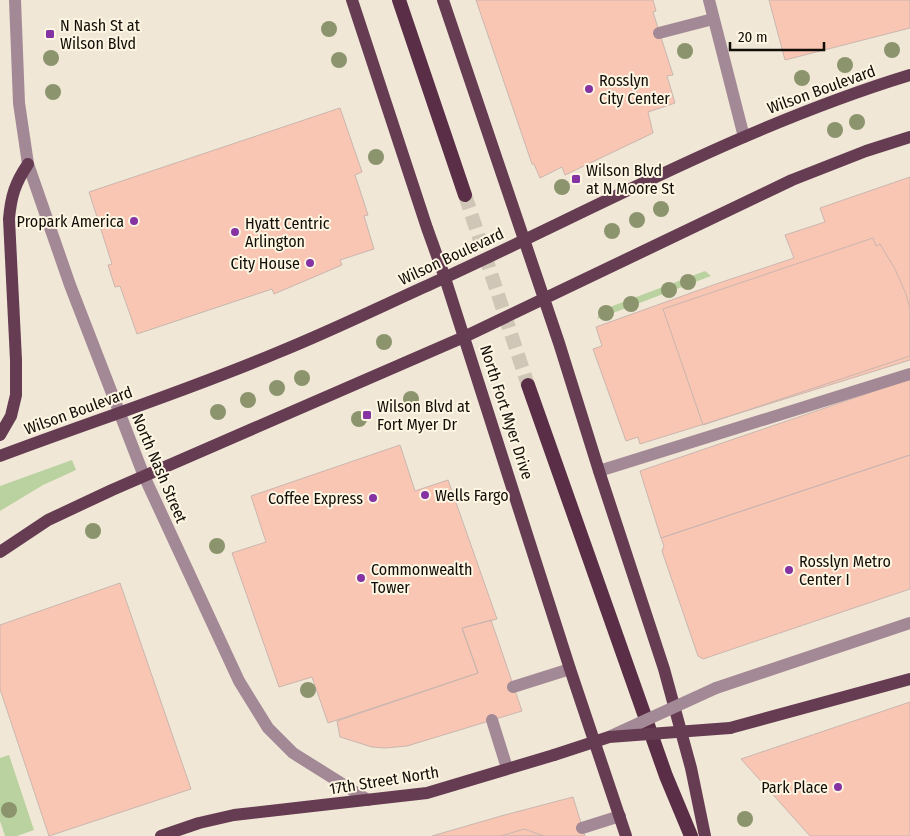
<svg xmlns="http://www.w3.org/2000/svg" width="910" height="836" viewBox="0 0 910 836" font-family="'Fira Sans Condensed',sans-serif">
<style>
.green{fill:#bad2a0}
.building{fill:#f9c6b3;stroke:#cab6af}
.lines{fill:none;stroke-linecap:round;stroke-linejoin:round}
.trunk-tunnel{stroke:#cfc6b7;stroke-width:14;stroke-dasharray:14 7;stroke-linecap:butt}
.service{stroke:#a38996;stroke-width:12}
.minor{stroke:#a38996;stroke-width:12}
.tertiary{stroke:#a38996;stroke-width:12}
.primary{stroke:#663c53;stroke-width:12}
.trunk{stroke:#5b2e47;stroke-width:14}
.service-bridge{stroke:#a38996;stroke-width:12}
.primary-bridge{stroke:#663c53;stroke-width:12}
.tree{fill:#8b946c}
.poi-dot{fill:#8533a3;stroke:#fef5e3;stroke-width:2}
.labels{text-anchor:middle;stroke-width:4;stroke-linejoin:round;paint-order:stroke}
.poi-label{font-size:16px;fill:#110e08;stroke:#fef5e3;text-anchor:start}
.street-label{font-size:16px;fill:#110e08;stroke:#fef5e3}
</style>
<rect width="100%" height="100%" fill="#f0e7d6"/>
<!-- green -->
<path class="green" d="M705 271 711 276 597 319 602 310Z
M72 460 76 470 43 485 0 511V486Z
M9 755 34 830 17 836H5L0 821V758Z"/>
<!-- building -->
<path class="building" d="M476 0H653L656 11 653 12 673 75 667 76 675 103 648 112 653 133 565 175 562 167 540 178 534 164H532Z
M769 0H910V28L785 60Z
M340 108 362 172 355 175 368 215 364 216 374 249 340 260 342 265 274 294 272 289 137 334 120 286 115 287 108 265 112 264 89 192Z
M910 177V360L640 444 638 437 626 441 593 349 602 346 596 327 716 284 794 258 785 235 825 222 820 208Z
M873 238 876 246 880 244 895 269 906 294 910 309V356L703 425 663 309Z
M910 379V455L661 538 640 471Z
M400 445 415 491 448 480 497 619 462 628 478 673 328 723 312 677 279 687 232 553 266 542 251 496Z
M910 455V589L703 659 698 656 662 551 664 546 661 538Z
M120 583 191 789 49 836 0 689V625Z
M491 620 522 711 407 746 385 748 372 747 340 737 337 721 478 673 462 628Z
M910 702V836H810L741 759Z
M573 797 585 836H432L501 816Z
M524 829 544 836H501Z"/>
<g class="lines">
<!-- trunk-tunnel -->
<path class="trunk-tunnel" d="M465 195 528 385"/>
<!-- service -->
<path class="service" d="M659 33 713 19
M599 471 910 374
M513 687 570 669
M716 688 910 623
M492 720 507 768
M582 828 620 816"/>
<!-- minor -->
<path class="minor" d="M709 0 744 137"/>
<!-- tertiary -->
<path class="tertiary" d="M15 0 19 103 28 164 70 285 144 476 239 681 268 728 293 753 368 800"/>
<!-- primary -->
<path class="primary" d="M352 0 427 228 445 278 570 669 626 836
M443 0 559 343 599 471 664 669 691 768 705 836
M0 435 11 416 16 395V360L9 219C11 196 15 183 28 164
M0 456C93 421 187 391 279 352 331 331 382 306 433 283 591 211 743 126 910 75
M0 552 48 520 112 490 464 337 792 180 866 151 910 137
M730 728 910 679
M161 836 199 823 234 815 427 793 554 755"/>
<!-- trunk -->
<path class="trunk" d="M399 0 465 195
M528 385 666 776 691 836"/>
<!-- service-bridge -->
<path class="service-bridge" d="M611 736 716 688"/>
<!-- primary-bridge -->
<path class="primary-bridge" d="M554 755 609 737 730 728"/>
</g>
<!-- trees -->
<g class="tree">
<circle cx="329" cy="29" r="8"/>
<circle cx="892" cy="50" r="8"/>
<circle cx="685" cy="51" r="8"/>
<circle cx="51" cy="58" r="8"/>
<circle cx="339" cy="60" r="8"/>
<circle cx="845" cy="65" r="8"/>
<circle cx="802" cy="78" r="8"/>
<circle cx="53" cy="92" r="8"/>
<circle cx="857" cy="122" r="8"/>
<circle cx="835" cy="130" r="8"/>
<circle cx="376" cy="157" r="8"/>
<circle cx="562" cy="187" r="8"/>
<circle cx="661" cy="209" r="8"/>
<circle cx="637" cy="220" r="8"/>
<circle cx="612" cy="231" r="8"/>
<circle cx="688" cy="282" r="8"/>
<circle cx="669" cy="290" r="8"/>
<circle cx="631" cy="304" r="8"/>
<circle cx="606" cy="313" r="8"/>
<circle cx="384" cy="342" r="8"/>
<circle cx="302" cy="378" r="8"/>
<circle cx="277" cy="388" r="8"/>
<circle cx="411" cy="399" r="8"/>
<circle cx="248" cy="400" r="8"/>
<circle cx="218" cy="412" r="8"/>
<circle cx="359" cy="419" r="8"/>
<circle cx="93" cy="531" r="8"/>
<circle cx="217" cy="546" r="8"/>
<circle cx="308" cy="690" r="8"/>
<circle cx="9" cy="810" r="8"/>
<circle cx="745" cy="819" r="8"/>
</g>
<!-- markers -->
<g class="poi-dot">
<rect x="45" y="29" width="10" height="10" rx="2.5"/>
<circle cx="589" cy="89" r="5"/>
<rect x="571" y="174" width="10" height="10" rx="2.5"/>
<circle cx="134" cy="221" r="5"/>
<circle cx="235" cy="232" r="5"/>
<circle cx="310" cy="263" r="5"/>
<rect x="362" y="410" width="10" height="10" rx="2.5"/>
<circle cx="425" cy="495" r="5"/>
<circle cx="373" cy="498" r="5"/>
<circle cx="789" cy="570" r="5"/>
<circle cx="361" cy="578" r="5"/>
<circle cx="838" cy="787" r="5"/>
</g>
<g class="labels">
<!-- poi labels -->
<g class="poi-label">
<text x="60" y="31">N Nash St at<tspan x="60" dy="18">Wilson Blvd</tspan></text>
<text x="599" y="86">Rosslyn<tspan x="599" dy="18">City Center</tspan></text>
<text x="586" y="176">Wilson Blvd<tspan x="586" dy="18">at N Moore St</tspan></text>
<text x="124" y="227" text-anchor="end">Propark America</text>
<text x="245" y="229">Hyatt Centric<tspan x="245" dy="18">Arlington</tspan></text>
<text x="300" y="269" text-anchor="end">City House</text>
<text x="377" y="412">Wilson Blvd at<tspan x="377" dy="18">Fort Myer Dr</tspan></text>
<text x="435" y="501">Wells Fargo</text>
<text x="363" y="504" text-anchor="end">Coffee Express</text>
<text x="799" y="567">Rosslyn Metro<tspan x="799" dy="18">Center I</tspan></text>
<text x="371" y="575">Commonwealth<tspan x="371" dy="18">Tower</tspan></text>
<text x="828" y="793" text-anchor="end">Park Place</text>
</g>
<!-- street labels -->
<g class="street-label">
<text transform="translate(821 89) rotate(-20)" y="6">Wilson Boulevard</text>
<text transform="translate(451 256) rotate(-25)" y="6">Wilson Boulevard</text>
<text transform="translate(78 410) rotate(-20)" y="6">Wilson Boulevard</text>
<text transform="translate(507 412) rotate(72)" y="6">North Fort Myer Drive</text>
<text transform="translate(160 468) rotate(67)" y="6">North Nash Street</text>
<text transform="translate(384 780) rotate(-9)" y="6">17th Street North</text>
</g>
</g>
<!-- scale -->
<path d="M730 42v8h94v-8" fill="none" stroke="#110e08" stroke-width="2.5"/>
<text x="738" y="42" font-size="15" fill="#110e08" stroke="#fef5e3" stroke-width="4" paint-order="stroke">20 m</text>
</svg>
